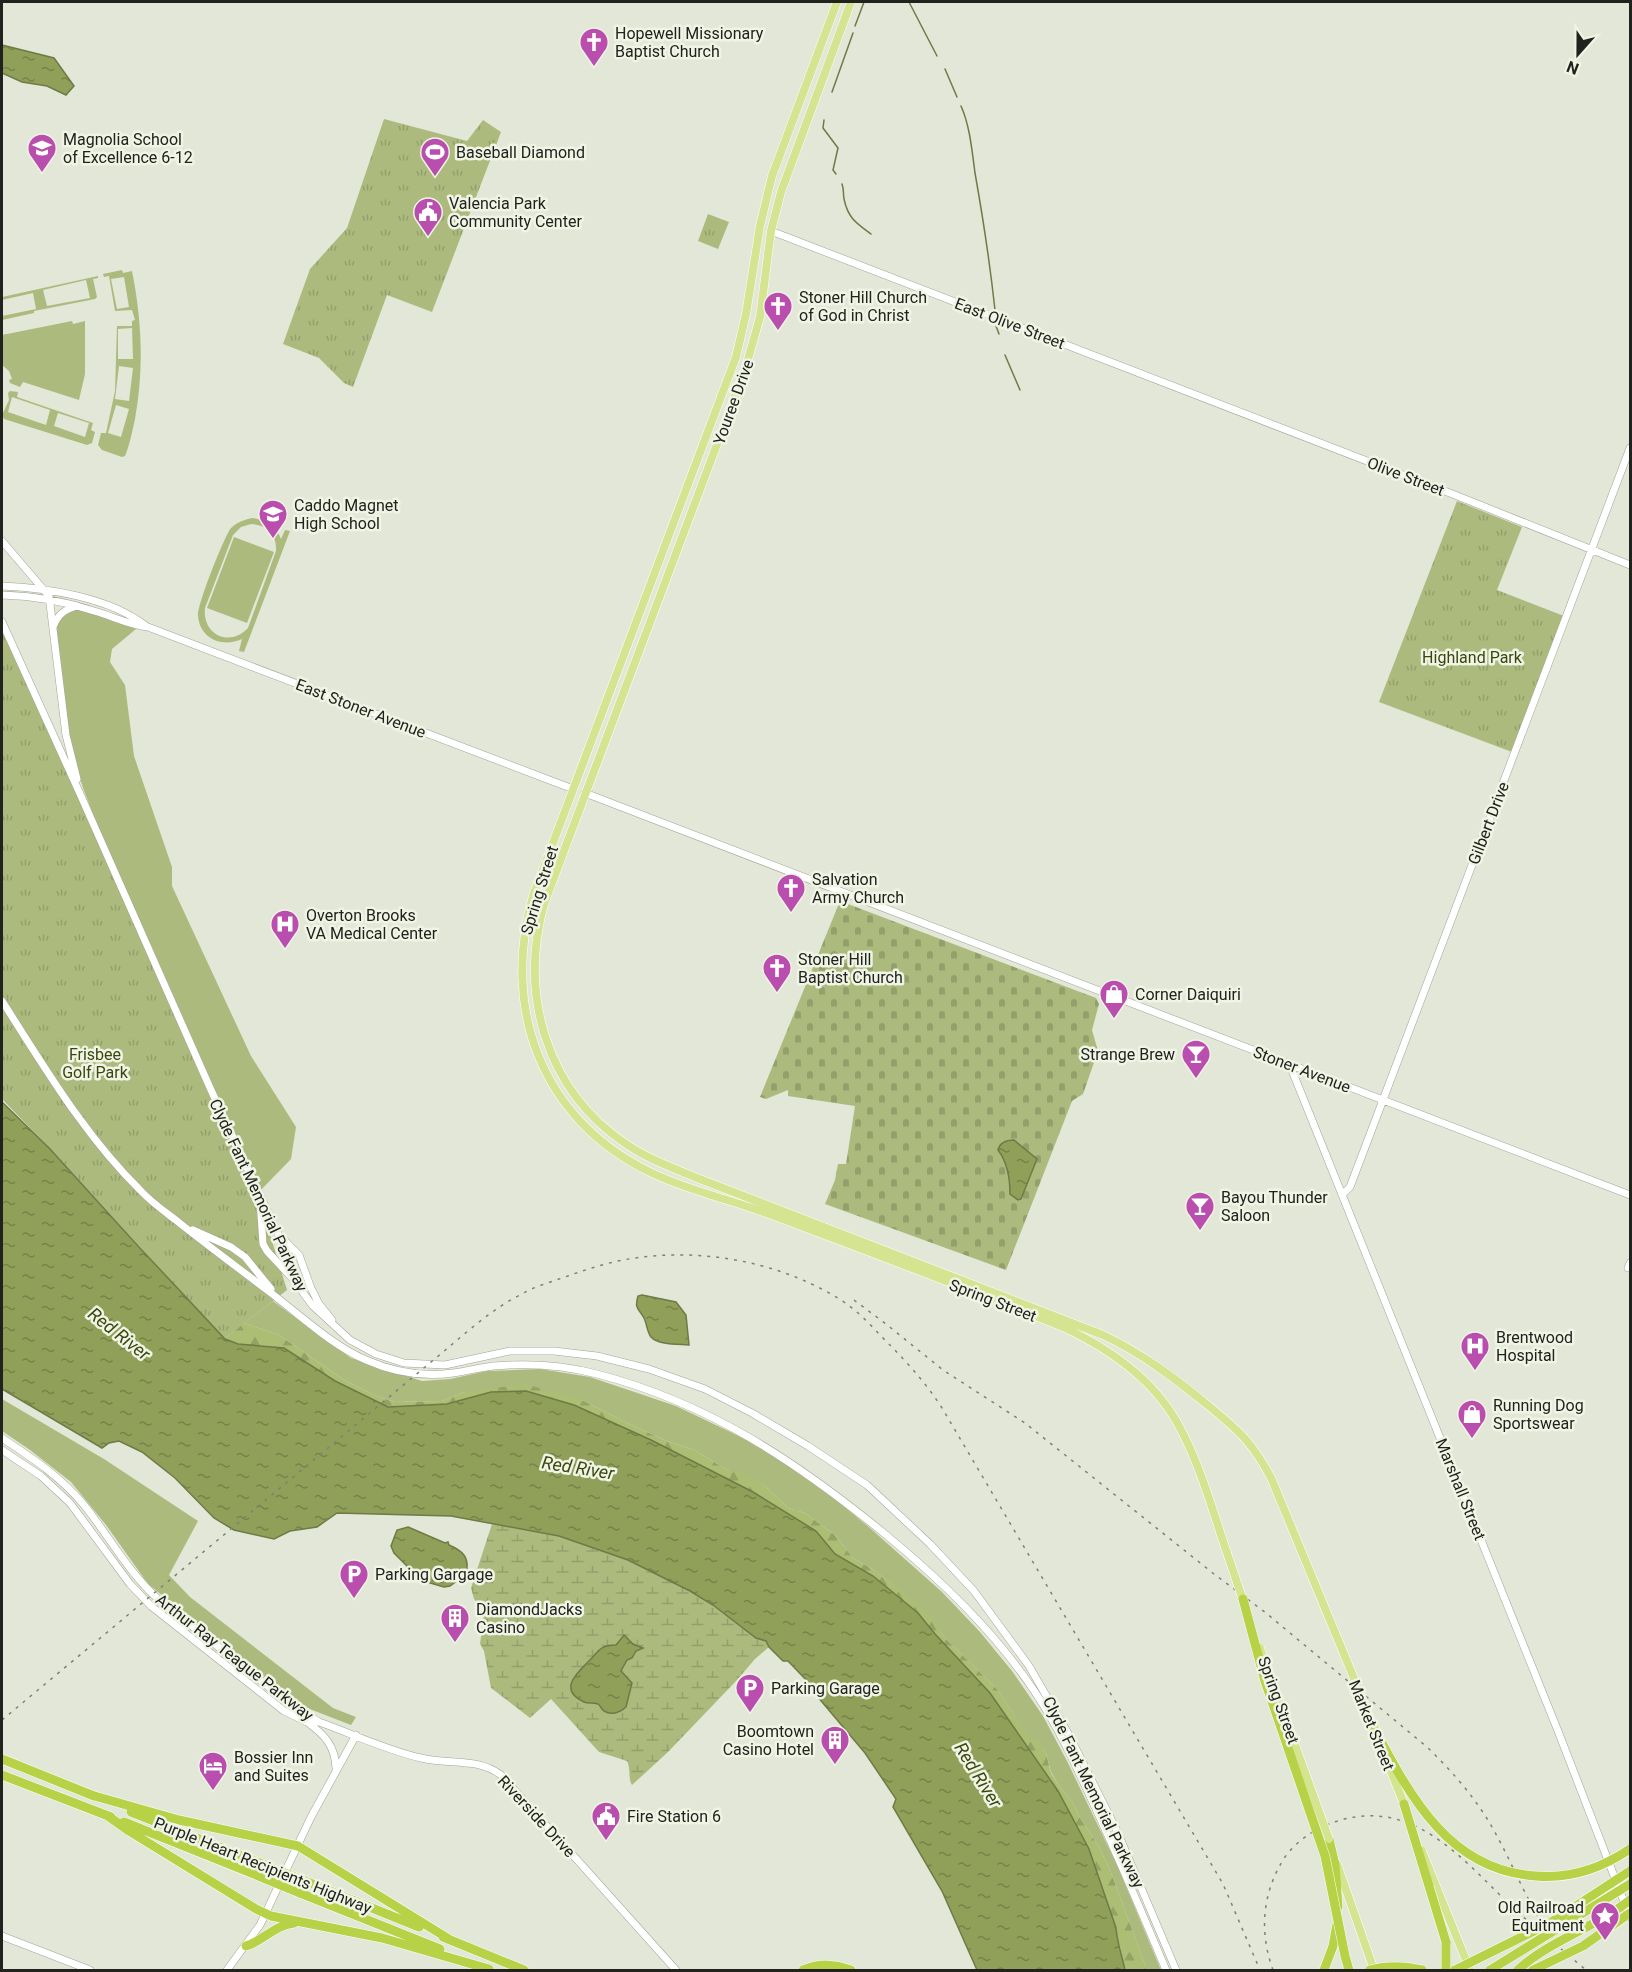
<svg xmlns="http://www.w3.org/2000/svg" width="1632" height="1972" viewBox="0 0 1632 1972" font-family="Roboto,sans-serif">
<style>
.grass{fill:#acbb7d;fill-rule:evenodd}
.forest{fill:url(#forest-firs)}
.wetland{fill:url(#wetland-marsh)}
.cemetery{fill:url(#cemetery-stones)}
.park{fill:url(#park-tufts)}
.water{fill:url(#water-ripples);stroke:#6f7a46;stroke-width:1.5}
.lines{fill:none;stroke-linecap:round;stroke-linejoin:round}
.stream{stroke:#6f7a46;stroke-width:1.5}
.secondary-casing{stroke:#a0a496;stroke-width:8}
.primary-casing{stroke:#fff;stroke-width:9}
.highway-casing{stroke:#fff;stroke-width:10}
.secondary{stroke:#fff;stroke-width:7}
.primary{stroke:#d4e491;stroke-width:8}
.highway{stroke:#b7d247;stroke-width:9}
.rail{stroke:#7e8076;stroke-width:1.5;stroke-dasharray:3 6;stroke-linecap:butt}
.primary-bridge-casing{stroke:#fff;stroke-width:9;stroke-linecap:butt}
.highway-bridge-casing{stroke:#fff;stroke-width:10;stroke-linecap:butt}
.primary-bridge{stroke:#d4e491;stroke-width:8}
.highway-bridge{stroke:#b7d247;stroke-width:9}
.labels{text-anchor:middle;stroke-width:5;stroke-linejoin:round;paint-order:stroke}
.poi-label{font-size:16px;fill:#21221d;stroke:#f0f4e5;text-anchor:start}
.street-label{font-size:16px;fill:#21221d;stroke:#f0f4e5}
.park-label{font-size:16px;fill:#3b450e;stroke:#f0f4e5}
.water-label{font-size:18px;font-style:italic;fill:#3c4610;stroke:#f0f4e5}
</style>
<defs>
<pattern id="forest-firs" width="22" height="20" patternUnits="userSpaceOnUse" patternTransform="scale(1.5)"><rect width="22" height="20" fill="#acbd74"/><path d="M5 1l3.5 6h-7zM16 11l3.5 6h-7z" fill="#94a264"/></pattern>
<pattern id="wetland-marsh" width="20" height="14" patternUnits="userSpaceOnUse" patternTransform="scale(1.5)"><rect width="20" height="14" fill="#acbb7d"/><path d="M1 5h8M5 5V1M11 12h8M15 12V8" fill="none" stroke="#94a06c"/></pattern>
<pattern id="cemetery-stones" width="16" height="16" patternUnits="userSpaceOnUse" patternTransform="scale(1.5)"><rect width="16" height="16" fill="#acbb7d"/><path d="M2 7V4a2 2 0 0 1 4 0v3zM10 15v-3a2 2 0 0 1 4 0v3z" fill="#94a06c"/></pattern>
<pattern id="park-tufts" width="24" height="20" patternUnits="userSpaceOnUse" patternTransform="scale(1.5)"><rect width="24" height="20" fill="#acbb7d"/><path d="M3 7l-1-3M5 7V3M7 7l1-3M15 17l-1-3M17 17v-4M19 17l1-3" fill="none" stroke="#94a06c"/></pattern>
<pattern id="water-ripples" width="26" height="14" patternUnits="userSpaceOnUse" patternTransform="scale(1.5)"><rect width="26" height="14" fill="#90a058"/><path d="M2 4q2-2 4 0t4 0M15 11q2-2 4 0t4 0" fill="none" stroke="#758248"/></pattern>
</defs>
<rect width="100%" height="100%" fill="#e3e7d7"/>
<!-- grass -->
<path class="grass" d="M122 270 123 273 132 271C142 321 144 369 135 419 132 432 130 444 125 456L122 457 102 450 98 445 101 433H106L115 391 117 326H132V321L135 320 132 310 115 311 109 276 104 277 103 274ZM124 277 129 307 117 309 111 279ZM132 328 133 359H118V329ZM119 366 133 368 129 401 115 399ZM116 405 129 409 121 437 108 433Z
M98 276V278L93 279 97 297 95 299 34 311V313L2 320V316L36 309 33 293 2 300V297ZM86 280 90 298 47 306 43 290Z
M72 321 73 324 85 321V374L79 400 23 382 20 387 10 383 9 380 12 379 9 371 2 365V335Z
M10 391 18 392 17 397 93 423 91 430 95 432 92 443 87 445 4 419 2 415 9 400 8 393ZM12 397 50 410 46 425 8 412ZM58 413 89 423 85 437 54 426Z
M252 518C265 520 276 525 281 539L285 530 290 531 244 652 239 651 242 639C223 648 199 639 198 615 198 603 224 537 231 528 237 522 244 520 252 518ZM251 524C267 525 277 534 276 551L248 628C229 648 202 634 205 608L233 535 241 527Z
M234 537 274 552 247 623 207 608Z
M80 608 136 629 112 649 110 662 125 685 134 756 172 867V886L251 1056 296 1127 291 1159 258 1193 193 1040 99 830 83 788 69 739 54 629 63 613Z
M273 1301 351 1358 422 1381 450 1379 487 1371 540 1369 590 1377 676 1406 743 1438 784 1463 835 1499 870 1528 942 1592 980 1632 1012 1671 1043 1716 1067 1761 1117 1865 1161 1970H1147L1110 1870 1099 1847 1080 1818 1073 1803 1059 1786 1051 1772 1046 1753 1037 1739 1032 1744 998 1690 946 1639 927 1613 874 1570 853 1558 836 1536 805 1513 788 1508 765 1486 729 1471 694 1450 667 1441 627 1423 582 1400 465 1392 442 1401 395 1402 376 1396 344 1380 279 1335 244 1323Z
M2 1399 104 1459 198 1521 169 1575 190 1597 333 1708 356 1717 351 1725 307 1708 291 1698 148 1584 106 1525 71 1482 30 1450 2 1431Z"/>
<!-- forest -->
<path class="forest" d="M244 1323 279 1335 344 1380 376 1396 395 1402 442 1401 465 1392 525 1384 582 1400 627 1423 667 1441 694 1450 729 1471H739L765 1486 788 1508 805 1513 836 1536 853 1558 874 1570 928 1613 946 1639 998 1690 1032 1743 1037 1738 1046 1753 1051 1773 1059 1786 1073 1803 1080 1818 1099 1847 1110 1870 1147 1970H1125L1120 1947 1070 1816 1058 1791 990 1693 935 1634 918 1613 873 1576 835 1554 816 1531 647 1438 574 1405 491 1392 447 1404 388 1407 335 1381 284 1348 238 1344 224 1339Z"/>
<!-- wetland -->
<path class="wetland" d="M492 1524 559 1536 628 1560 690 1591 713 1605 756 1638 766 1641 769 1647 755 1659 737 1680 668 1752 632 1785C628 1779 631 1769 627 1761L599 1752 551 1699 530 1718 491 1688 484 1651 480 1644 484 1615 482 1609 474 1599 471 1588Z"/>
<!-- cemetery -->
<path class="cemetery" d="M840 901 1096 998 1099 1004 1092 1030 1098 1051 1083 1094 1072 1101 1006 1270 825 1204 835 1180 838 1164H846L855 1106 788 1096V1090L766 1099 760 1097Z"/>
<!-- park -->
<path class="park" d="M384 119 467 141 483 120 501 132 432 312 387 295 353 387 344 383 319 358 283 344 310 269 347 228Z
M708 214 729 222 718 249 698 241Z
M1457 501 1522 527 1497 590 1564 616 1512 752 1379 702Z
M2 622 266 1221 287 1290 224 1339 57 1156 2 1099Z"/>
<!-- water -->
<path class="water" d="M2 45 54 58 74 86 66 95 47 86 22 82 2 73Z
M2 1102 50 1149 139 1247 225 1339 238 1344 284 1348 335 1381 388 1407 447 1404 491 1392 526 1391 574 1405 651 1440 753 1492 816 1531 835 1554 873 1576 918 1613 935 1634 990 1693 1058 1791 1089 1849 1116 1928C1117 1942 1122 1956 1125 1970H977L942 1891 893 1807 896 1799 865 1753 817 1696 811 1685 788 1661H783L769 1647 766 1641 756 1638 713 1605 690 1591 628 1560 559 1536 451 1516 337 1513 317 1527 290 1531 274 1539 234 1530 214 1518 175 1478 142 1452 119 1441 109 1443 102 1448 2 1389Z
M1014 1140 1037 1159 1021 1199 1018 1200 1010 1194C1010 1178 1008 1163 998 1150 1000 1142 1006 1140 1014 1140Z
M642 1295 676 1302 686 1315 689 1345C679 1344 658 1345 651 1337 647 1332 647 1324 644 1318 639 1308 634 1310 638 1296Z
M408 1527 445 1543 448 1542 449 1545C463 1551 470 1557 466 1574L450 1586 444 1587 409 1577 407 1566 394 1553 391 1546 397 1530Z
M624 1635 633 1644 643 1648 636 1651 632 1658 627 1660 621 1671 632 1683 626 1707C621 1712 612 1716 604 1711 601 1709 601 1706 598 1704 593 1702 588 1704 584 1702 558 1690 576 1674 589 1661 599 1651 600 1645 616 1645Z"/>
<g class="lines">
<!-- stream -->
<path class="stream" d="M909 2 937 56
M855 26 864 2
M945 69 957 97
M832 92 853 33
M961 106C970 126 972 151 975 173 983 218 990 264 995 310
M824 120 823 128 838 148 833 170 836 174
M842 184C844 189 843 193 844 199 848 218 856 223 871 234
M996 326 999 334
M1005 355 1020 390"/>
<!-- secondary casing -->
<g class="secondary-casing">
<path id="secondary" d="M771 231 1455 495 1630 565
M2 541 49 596 66 735 77 779
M2 586C47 588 109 597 146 626
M2 595C33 596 64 601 94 611 112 616 129 625 148 627L573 789
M2 622 81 796 211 1090 279 1236 299 1287 312 1305 350 1340 376 1354 404 1363 445 1365 510 1351H554L597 1356 649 1369 705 1389 752 1413 808 1446 867 1485 930 1544 974 1591 1029 1666 1069 1735 1117 1831 1176 1970
M53 627C58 614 64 610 77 606
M585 793 1630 1195
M2 1001C44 1066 84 1135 140 1190 151 1202 164 1211 177 1221 207 1245 237 1267 267 1290 298 1313 331 1345 366 1360 393 1372 424 1377 453 1373 466 1371 479 1368 493 1366 528 1363 563 1365 597 1374 709 1403 797 1462 885 1534 942 1581 994 1631 1035 1692 1059 1728 1077 1768 1095 1807 1120 1861 1143 1915 1166 1970
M1289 1063 1558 1731 1630 1917
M1342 1195 1350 1187 1630 448
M260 1201 263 1244 267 1251 294 1280
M193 1230 231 1247 245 1257 271 1289
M280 1236 299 1255 311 1288 319 1304 332 1320
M1628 1268 1630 1263
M2 1438C32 1458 61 1477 84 1505 109 1536 128 1572 158 1599L284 1699 319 1722
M2 1450 41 1476 70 1503 130 1584 151 1606 284 1711 307 1722H319C353 1734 386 1750 421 1758 449 1765 477 1757 501 1775L676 1970
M307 1722C325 1735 335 1746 336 1768
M2 1936 90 1970
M227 1970 260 1925 311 1817 356 1735"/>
</g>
<!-- primary casing -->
<g class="primary-casing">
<path id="primary" d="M837 2 772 176 760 226 746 314 736 357 533 896C501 1008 541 1118 648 1171 671 1183 696 1190 720 1198 748 1206 775 1216 801 1226 889 1259 977 1292 1063 1327 1110 1349 1156 1381 1180 1428 1201 1467 1213 1512 1227 1553
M851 2 781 192 771 231 760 317 745 370 544 904C519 995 546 1090 626 1144 648 1159 673 1168 697 1178L1103 1335C1143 1354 1176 1379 1210 1407 1223 1418 1236 1428 1247 1441 1257 1453 1265 1466 1272 1480L1358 1688
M1337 1864 1374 1970
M1434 1881 1470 1970"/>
</g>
<!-- highway casing -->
<g class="highway-casing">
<path id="highway" d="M2 1759 94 1796
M2 1775 111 1817
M91 1795 179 1820 298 1846 449 1939
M131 1812 265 1865
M108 1816 129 1831 256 1909 271 1916 382 1938 489 1969
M124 1822 261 1877
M1329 1839 1335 1865 1338 1907
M305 1881 419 1927
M300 1893 440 1949
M443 1937 524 1970
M1446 1942V1970
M246 1946C265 1940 273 1926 294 1923
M803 1970C820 1963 834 1964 851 1970
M1324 1970 1333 1946 1337 1924"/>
</g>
<!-- secondary -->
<use href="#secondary" class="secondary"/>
<!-- primary -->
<use href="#primary" class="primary"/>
<!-- highway -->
<use href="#highway" class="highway"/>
<!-- rail -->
<path class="rail" d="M854 1300 886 1324 943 1370 1025 1423 1214 1574 1266 1613 1427 1747C1455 1774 1480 1803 1498 1838 1519 1877 1534 1920 1565 1953
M2 1720 443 1352C467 1332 492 1309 520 1295 533 1287 548 1283 562 1278 582 1271 602 1264 623 1260 698 1246 783 1261 847 1304 859 1313 870 1324 880 1335 903 1358 924 1380 942 1408L1223 1884 1260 1970
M1561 1949 1586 1970
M1273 1970C1259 1932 1262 1892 1285 1857 1299 1838 1319 1826 1341 1820 1412 1800 1459 1855 1504 1899 1517 1912 1531 1924 1545 1935"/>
<!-- primary-bridge casing -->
<g class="primary-bridge-casing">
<path id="primary-bridge" d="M1227 1553 1244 1603
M1260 1648 1329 1839
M1358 1688 1375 1731
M1384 1754 1406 1809
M1422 1851 1434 1881"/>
</g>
<!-- highway-bridge casing -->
<g class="highway-bridge-casing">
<path id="highway-bridge" d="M1243 1599 1265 1681 1325 1856 1345 1956 1349 1970
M1373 1726C1409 1794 1448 1871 1536 1876 1570 1879 1602 1868 1630 1849
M1404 1804 1446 1942
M265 1865 305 1881
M261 1877 300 1893
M1370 1970C1388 1965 1405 1966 1422 1970
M1455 1970 1550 1923 1630 1871
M1490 1970 1630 1884
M1518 1970C1547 1942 1596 1927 1630 1900
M1533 1970 1583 1946 1630 1913"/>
</g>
<!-- primary-bridge -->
<use href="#primary-bridge" class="primary-bridge"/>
<!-- highway-bridge -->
<use href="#highway-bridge" class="highway-bridge"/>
</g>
<!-- icons -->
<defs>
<g id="church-pin" transform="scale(1.5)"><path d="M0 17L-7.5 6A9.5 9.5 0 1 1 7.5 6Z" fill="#b94eae" stroke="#f0f4e5"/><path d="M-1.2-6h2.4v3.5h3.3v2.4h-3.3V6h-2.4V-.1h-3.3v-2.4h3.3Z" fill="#fff"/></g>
<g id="school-pin" transform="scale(1.5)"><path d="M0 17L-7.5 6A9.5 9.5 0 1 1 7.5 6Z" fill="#b94eae" stroke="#f0f4e5"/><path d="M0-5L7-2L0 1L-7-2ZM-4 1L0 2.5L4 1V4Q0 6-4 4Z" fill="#fff"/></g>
<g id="stadium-pin" transform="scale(1.5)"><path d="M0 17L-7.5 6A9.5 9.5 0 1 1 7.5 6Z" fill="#b94eae" stroke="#f0f4e5"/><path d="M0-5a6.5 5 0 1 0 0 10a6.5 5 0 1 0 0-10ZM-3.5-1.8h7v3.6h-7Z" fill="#fff"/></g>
<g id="civic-pin" transform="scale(1.5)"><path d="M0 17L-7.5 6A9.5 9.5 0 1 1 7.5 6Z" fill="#b94eae" stroke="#f0f4e5"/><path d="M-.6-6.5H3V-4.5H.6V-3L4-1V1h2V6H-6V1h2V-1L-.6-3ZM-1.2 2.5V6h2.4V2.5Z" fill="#fff"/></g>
<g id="hospital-pin" transform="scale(1.5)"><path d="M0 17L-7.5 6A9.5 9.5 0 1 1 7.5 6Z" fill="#b94eae" stroke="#f0f4e5"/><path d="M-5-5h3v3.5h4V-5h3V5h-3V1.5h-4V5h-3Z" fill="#fff"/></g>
<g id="shop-pin" transform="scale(1.5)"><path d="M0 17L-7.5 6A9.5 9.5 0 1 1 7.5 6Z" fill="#b94eae" stroke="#f0f4e5"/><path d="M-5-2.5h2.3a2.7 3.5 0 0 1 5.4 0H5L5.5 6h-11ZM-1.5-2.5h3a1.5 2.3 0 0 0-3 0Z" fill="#fff"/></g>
<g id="bar-pin" transform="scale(1.5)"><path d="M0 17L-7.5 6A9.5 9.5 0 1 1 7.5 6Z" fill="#b94eae" stroke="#f0f4e5"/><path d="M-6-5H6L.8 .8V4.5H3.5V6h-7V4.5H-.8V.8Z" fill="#fff"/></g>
<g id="parking-pin" transform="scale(1.5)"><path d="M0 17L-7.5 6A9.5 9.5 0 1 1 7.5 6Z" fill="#b94eae" stroke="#f0f4e5"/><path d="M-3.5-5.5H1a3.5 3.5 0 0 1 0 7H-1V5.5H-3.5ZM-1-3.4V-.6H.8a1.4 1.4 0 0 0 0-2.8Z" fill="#fff"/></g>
<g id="building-pin" transform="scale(1.5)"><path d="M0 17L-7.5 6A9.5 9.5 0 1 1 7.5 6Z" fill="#b94eae" stroke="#f0f4e5"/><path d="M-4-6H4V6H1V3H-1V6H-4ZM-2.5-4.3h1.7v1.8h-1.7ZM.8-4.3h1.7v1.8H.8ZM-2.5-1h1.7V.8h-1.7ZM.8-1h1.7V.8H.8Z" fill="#fff"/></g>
<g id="hotel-pin" transform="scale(1.5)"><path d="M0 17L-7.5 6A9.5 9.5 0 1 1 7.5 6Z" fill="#b94eae" stroke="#f0f4e5"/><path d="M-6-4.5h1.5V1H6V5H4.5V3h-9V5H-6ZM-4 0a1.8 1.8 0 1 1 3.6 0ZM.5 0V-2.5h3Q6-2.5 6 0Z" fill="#fff"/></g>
<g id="sight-pin" transform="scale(1.5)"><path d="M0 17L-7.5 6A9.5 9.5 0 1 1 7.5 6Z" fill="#b94eae" stroke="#f0f4e5"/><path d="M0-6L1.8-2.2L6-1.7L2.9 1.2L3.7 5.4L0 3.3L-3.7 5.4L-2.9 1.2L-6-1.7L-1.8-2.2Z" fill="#fff"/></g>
</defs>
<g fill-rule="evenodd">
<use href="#church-pin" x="594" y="42"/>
<use href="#school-pin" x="42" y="148"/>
<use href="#stadium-pin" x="435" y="152"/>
<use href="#civic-pin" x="428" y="212"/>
<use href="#church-pin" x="778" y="306"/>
<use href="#school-pin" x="273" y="514"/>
<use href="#church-pin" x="791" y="888"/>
<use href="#hospital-pin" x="285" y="924"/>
<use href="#church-pin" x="777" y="968"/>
<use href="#shop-pin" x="1114" y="994"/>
<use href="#bar-pin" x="1196" y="1054"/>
<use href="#bar-pin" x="1200" y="1206"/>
<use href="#hospital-pin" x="1475" y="1346"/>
<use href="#shop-pin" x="1472" y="1414"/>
<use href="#parking-pin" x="354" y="1574"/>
<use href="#building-pin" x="455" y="1618"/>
<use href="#parking-pin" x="750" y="1688"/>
<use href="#building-pin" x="835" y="1740"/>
<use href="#hotel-pin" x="213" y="1766"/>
<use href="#civic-pin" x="606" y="1816"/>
<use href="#sight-pin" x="1605" y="1916"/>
</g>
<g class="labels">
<!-- poi labels -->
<g class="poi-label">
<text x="615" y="39">Hopewell Missionary<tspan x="615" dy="18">Baptist Church</tspan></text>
<text x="63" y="145">Magnolia School<tspan x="63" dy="18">of Excellence 6-12</tspan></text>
<text x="456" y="158">Baseball Diamond</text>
<text x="449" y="209">Valencia Park<tspan x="449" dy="18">Community Center</tspan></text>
<text x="799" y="303">Stoner Hill Church<tspan x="799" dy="18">of God in Christ</tspan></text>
<text x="294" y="511">Caddo Magnet<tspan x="294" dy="18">High School</tspan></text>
<text x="812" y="885">Salvation<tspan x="812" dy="18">Army Church</tspan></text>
<text x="306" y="921">Overton Brooks<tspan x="306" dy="18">VA Medical Center</tspan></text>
<text x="798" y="965">Stoner Hill<tspan x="798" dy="18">Baptist Church</tspan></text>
<text x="1135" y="1000">Corner Daiquiri</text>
<text x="1175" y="1060" text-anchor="end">Strange Brew</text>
<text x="1221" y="1203">Bayou Thunder<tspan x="1221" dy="18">Saloon</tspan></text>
<text x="1496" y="1343">Brentwood<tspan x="1496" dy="18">Hospital</tspan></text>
<text x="1493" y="1411">Running Dog<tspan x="1493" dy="18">Sportswear</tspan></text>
<text x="375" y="1580">Parking Gargage</text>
<text x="476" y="1615">DiamondJacks<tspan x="476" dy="18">Casino</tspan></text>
<text x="771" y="1694">Parking Garage</text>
<text x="814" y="1737" text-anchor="end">Boomtown<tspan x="814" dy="18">Casino Hotel</tspan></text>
<text x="234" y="1763">Bossier Inn<tspan x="234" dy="18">and Suites</tspan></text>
<text x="627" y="1822">Fire Station 6</text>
<text x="1584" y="1913" text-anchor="end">Old Railroad<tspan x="1584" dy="18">Equitment</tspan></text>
</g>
<!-- street labels -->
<g class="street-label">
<text transform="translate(1010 323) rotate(21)" y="6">East Olive Street</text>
<text transform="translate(733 402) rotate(-70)" y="6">Youree Drive</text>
<text transform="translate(1406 476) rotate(21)" y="6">Olive Street</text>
<text transform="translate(361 708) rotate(21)" y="6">East Stoner Avenue</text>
<text transform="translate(1488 823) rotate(-69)" y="6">Gilbert Drive</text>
<text transform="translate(539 890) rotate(-73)" y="6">Spring Street</text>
<text transform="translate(1302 1069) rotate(21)" y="6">Stoner Avenue</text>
<text transform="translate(259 1195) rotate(65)" y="6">Clyde Fant Memorial Parkway</text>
<text transform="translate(993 1300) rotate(21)" y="6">Spring Street</text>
<text transform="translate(1461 1489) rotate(68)" y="6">Marshall Street</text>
<text transform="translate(235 1657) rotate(38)" y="6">Arthur Ray Teague Parkway</text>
<text transform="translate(1279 1700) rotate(70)" y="6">Spring Street</text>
<text transform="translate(1372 1725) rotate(68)" y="6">Market Street</text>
<text transform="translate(1094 1792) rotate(64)" y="6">Clyde Fant Memorial Parkway</text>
<text transform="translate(537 1816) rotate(47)" y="6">Riverside Drive</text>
<text transform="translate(263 1865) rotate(22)" y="6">Purple Heart Recipients Highway</text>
</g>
<!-- park labels -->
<g class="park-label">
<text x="1472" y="663">Highland Park</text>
<text x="95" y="1060">Frisbee<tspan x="95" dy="18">Golf Park</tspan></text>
</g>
<!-- water labels -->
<g class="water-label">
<text transform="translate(119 1334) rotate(38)" y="6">Red River</text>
<text transform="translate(578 1468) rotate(9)" y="6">Red River</text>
<text transform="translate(978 1775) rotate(58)" y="6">Red River</text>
</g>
</g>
<!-- border -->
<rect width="1632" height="1972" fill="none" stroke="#21221d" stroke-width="6"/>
<!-- north arrow -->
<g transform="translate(1578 54) rotate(201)" stroke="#f0f4e5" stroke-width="4.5" paint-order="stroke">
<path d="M0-4.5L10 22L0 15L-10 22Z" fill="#21221d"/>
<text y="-9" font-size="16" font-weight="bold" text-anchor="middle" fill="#21221d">N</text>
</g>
</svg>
